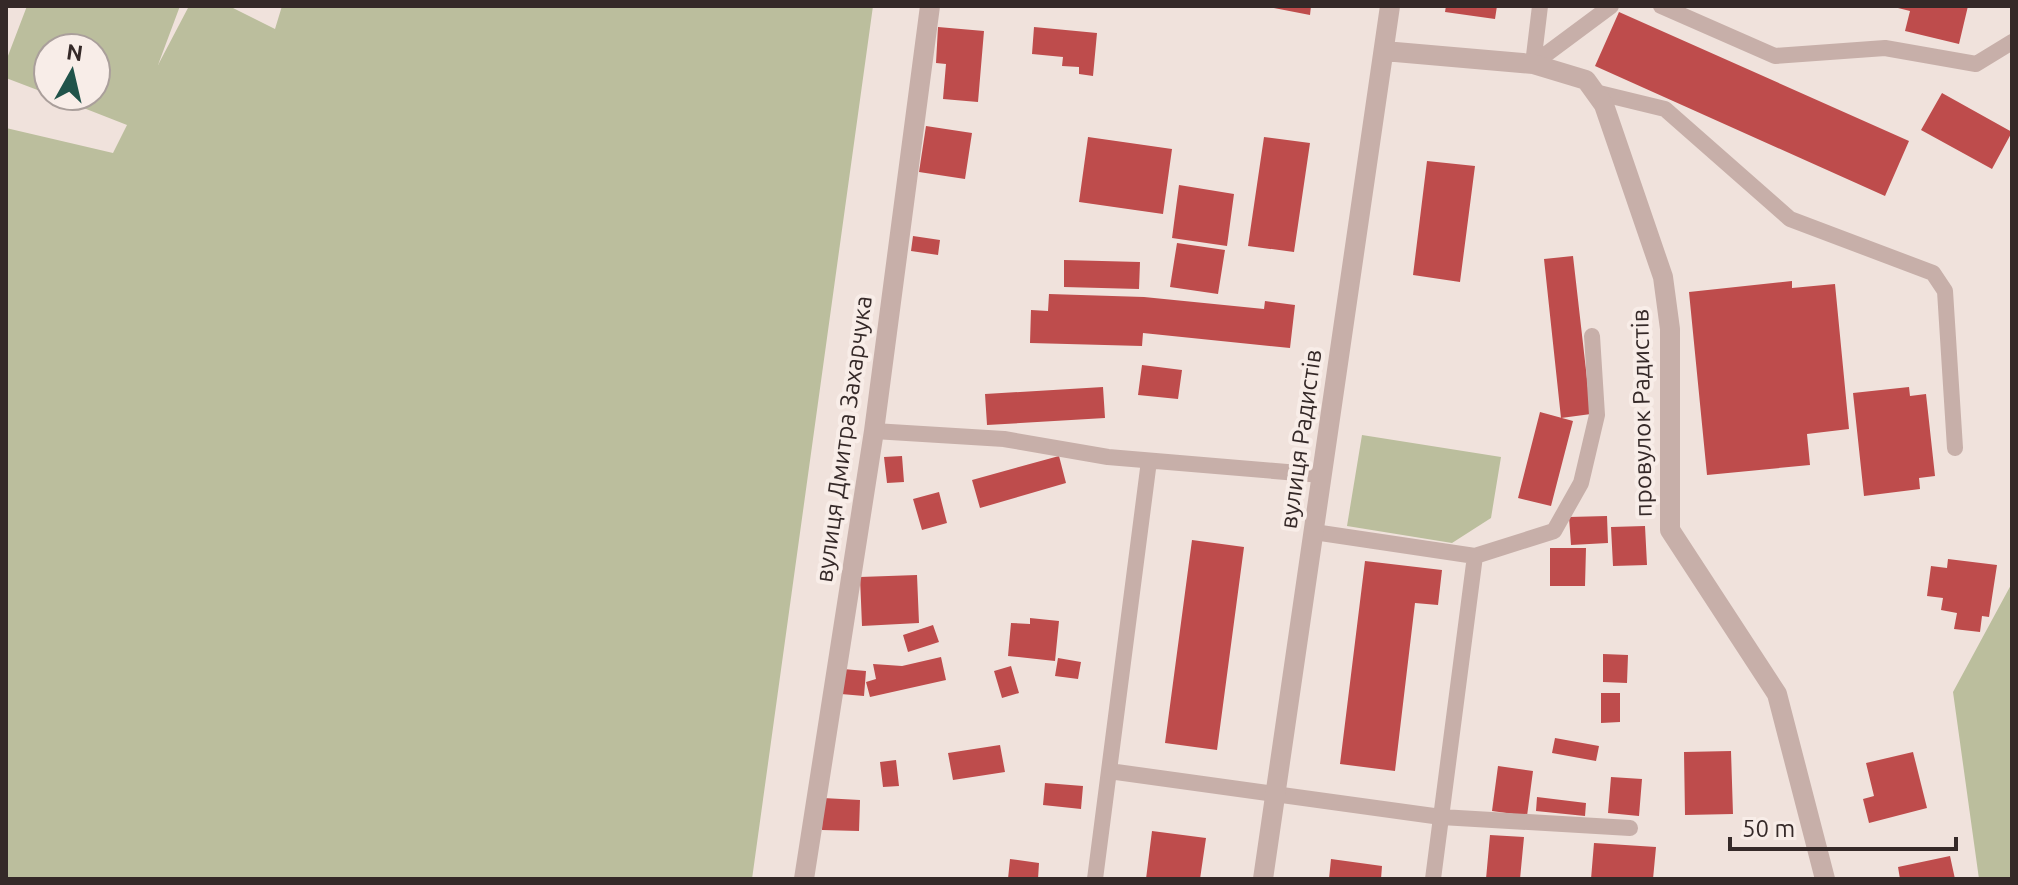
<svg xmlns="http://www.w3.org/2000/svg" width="2018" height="885" viewBox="0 0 2018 885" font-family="Ubuntu,sans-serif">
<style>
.green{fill:#bbbe9d}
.building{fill:#be4c4c}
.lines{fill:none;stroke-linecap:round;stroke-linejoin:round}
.lane{stroke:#c7afa9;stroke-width:16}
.street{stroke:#c7afa9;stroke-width:20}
.labels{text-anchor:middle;stroke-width:8;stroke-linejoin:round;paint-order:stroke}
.street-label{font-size:24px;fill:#352928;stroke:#f8ede8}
</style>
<rect width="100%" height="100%" fill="#f0e2dc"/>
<!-- green -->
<path class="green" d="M27 6H180L158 65 189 6H229L275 29 282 6H873L752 879H6V128L113 153 127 125 53 96H96V48H48V94L6 78V61Z
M1362 435 1501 457 1491 518 1452 543 1347 526Z
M2012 583V879H1979L1953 692Z"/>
<!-- building -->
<path class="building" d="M1263 6H1311L1310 15Z
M1446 6H1497L1495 19 1445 12Z
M1968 6 1959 44 1905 31 1910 11 1894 7Z
M1619 12 1909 141 1885 196 1595 66Z
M938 27 984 31 978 102 943 99 946 64 936 63Z
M1034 27 1097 33 1093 76 1079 74V67L1062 66 1063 57 1032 54Z
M1942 93 2012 132 1992 169 1921 130Z
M926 126 972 133 965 179 919 172Z
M1088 137 1172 149 1163 214 1079 202Z
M1264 137 1310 143 1294 252 1248 246Z
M1427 161 1475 166 1460 282 1413 275Z
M1179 185 1234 194 1227 246 1172 238Z
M913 236 940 240 938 255 911 251Z
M1177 243 1225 250 1218 294 1170 287Z
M1573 256 1591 414 1561 418 1544 259Z
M1064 260 1140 262 1139 289 1064 287Z
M1792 281V288L1835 284 1849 429 1807 434 1810 465 1707 475 1689 292Z
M1049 294 1144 297 1264 309 1265 301 1295 305 1290 348 1143 333 1142 346 1030 343 1031 310 1048 311Z
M1142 365 1182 370 1178 399 1138 395Z
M1103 387 1105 418 987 425 985 394Z
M1909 387 1910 396 1926 394 1935 476 1919 478 1920 489 1864 496 1853 393Z
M1540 412 1573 421 1551 506 1518 498Z
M902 456 904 482 887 483 884 457Z
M1059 456 1066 483 980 508 972 480Z
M939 492 947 523 922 530 913 499Z
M1607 516 1608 543 1571 545 1569 517Z
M1645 526 1647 565 1613 566 1611 527Z
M1192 540 1244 547 1217 750 1165 743Z
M1550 548H1586L1585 586H1550Z
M1948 559 1997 565 1989 617 1982 616 1980 632 1954 629 1957 613 1941 610 1943 598 1927 596 1931 566 1947 568Z
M1365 561 1442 570 1438 605 1415 603 1395 771 1340 764Z
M917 575 919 623 862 626 860 577Z
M1030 618 1059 621 1055 661 1008 656 1011 623 1030 624Z
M933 625 939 642 908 652 903 635Z
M1603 654 1628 655 1627 683 1603 682Z
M941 657 946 680 870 697 866 682 876 679 873 664 902 666Z
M1058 658 1081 662 1078 679 1055 676Z
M1011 666 1019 693 1002 698 994 671Z
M843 669 866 671 864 696 841 694Z
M1601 693H1620V722L1601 723Z
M1555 738 1599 746 1596 761 1552 753Z
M1000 745 1005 772 953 780 948 753Z
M1731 751 1733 814 1685 815 1684 752Z
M1913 752 1927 808 1869 823 1863 799 1874 796 1866 763Z
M896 760 899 786 883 787 880 762Z
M1498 766 1533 771 1527 816 1492 811Z
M1611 777 1642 779 1639 816 1608 813Z
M1045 783 1083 786 1081 809 1043 805Z
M1537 797 1586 803 1585 816 1536 811Z
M823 798 860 800 859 831 822 830Z
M1152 831 1206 838 1200 879H1146Z
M1490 835 1524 837 1520 879H1486Z
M1594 843 1656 847 1653 879H1591Z
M1950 856 1955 879H1900L1898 867Z
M1010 859 1039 863 1038 879H1008Z
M1331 859 1382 866 1381 879H1329Z"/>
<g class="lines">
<!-- lane -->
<path class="lane" d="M1540 6 1533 64 1611 6
M1661 6 1775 56 1885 48 1976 64 2012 42
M1595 92 1665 109 1790 219 1933 273 1945 291 1955 448
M874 431 1004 439 1108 457 1322 475
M1314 532 1475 556 1554 531 1581 483 1597 415 1592 336
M1109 771 1441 817 1630 828
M1095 879 1149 461
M1433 879 1475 556"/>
<!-- street -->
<path class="street" d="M1384 51 1533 64 1586 80 1604 105 1663 277 1670 329V530L1777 694 1825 879
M804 879 874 431 930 6
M1263 879 1390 6"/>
</g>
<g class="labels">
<!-- street labels -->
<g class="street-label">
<text transform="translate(1642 413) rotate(-91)" y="8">провулок Радистів</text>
<text transform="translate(844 439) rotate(-82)" y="8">вулиця Дмитра Захарчука</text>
<text transform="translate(1301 439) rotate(-82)" y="8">вулиця Радистів</text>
</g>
</g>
<!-- border -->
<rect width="2018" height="885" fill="none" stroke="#352928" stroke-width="16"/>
<!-- north arrow -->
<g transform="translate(72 72) rotate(8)"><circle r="38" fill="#f8ede8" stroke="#aa9f9b" stroke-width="2"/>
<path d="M0-6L14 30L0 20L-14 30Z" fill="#20534a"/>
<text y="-12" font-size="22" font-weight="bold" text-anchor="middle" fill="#352928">N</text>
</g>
<!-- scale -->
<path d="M1730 837v12h226v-12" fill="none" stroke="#352928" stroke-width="4"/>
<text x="1742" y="837" font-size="24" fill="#352928" stroke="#f8ede8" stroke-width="6" paint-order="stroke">50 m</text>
</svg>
